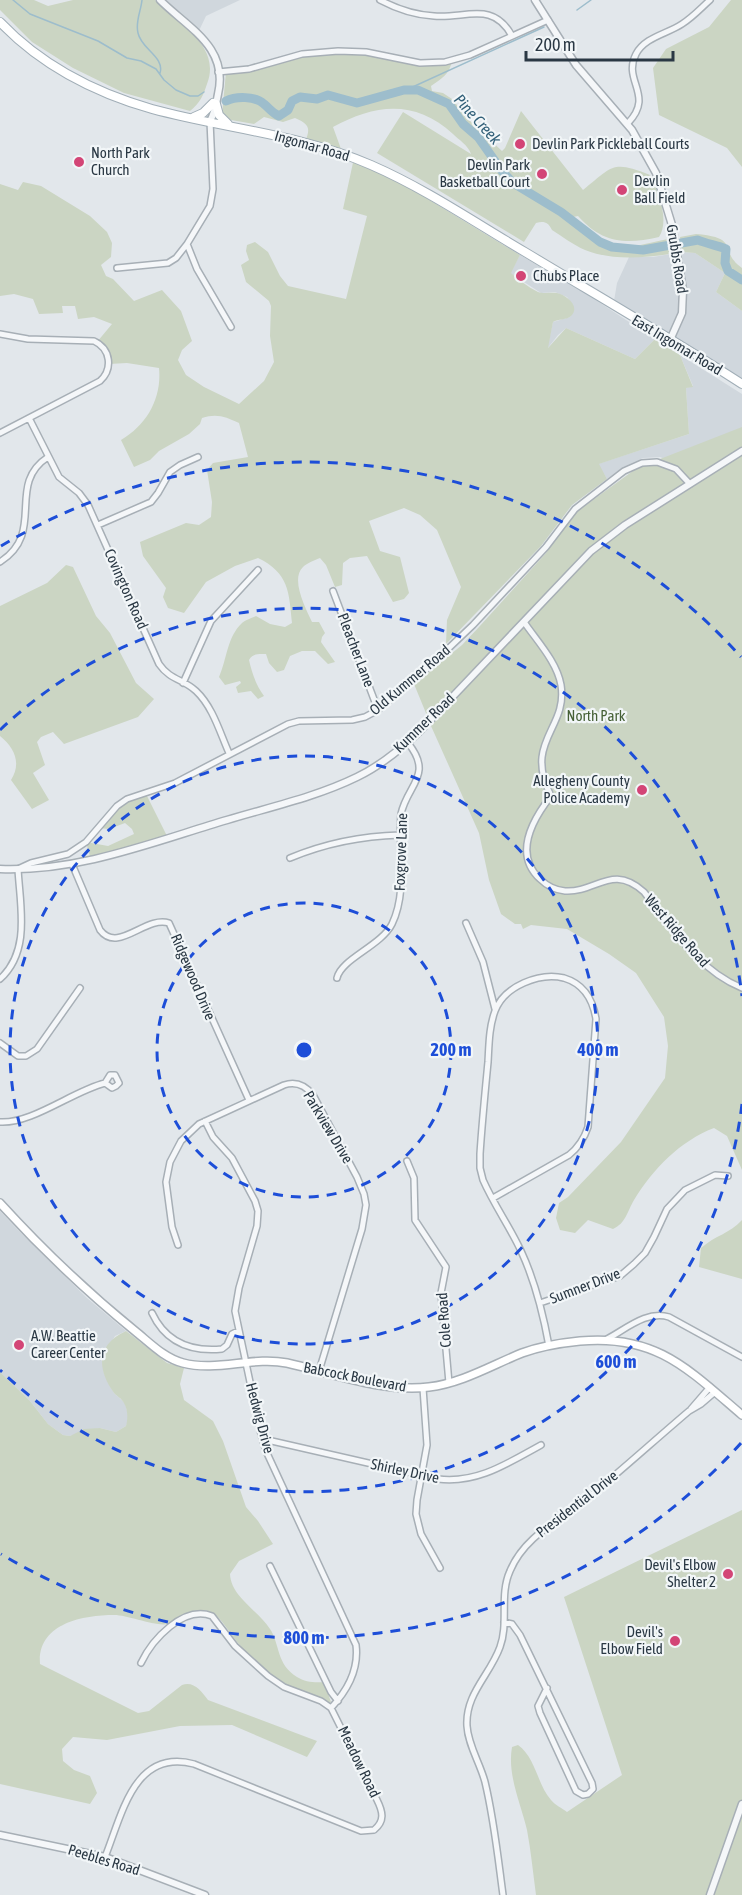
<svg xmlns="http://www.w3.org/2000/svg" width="742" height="1895" viewBox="0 0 742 1895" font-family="'Asap Condensed',sans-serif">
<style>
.built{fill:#d0d7dd}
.green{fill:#cbd5c3}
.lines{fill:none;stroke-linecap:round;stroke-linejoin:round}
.stream{stroke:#9dbdcc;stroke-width:1.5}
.river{stroke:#9dbdcc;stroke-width:9}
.minor-casing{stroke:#a7afb6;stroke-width:8}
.tertiary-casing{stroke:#a7afb6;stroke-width:9}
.secondary-casing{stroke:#a7afb6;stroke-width:10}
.primary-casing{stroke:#a1aeb7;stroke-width:10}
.minor{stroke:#f5f7f9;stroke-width:5}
.tertiary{stroke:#f5f7f9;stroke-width:6}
.secondary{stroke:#fff;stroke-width:7}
.primary{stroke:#fff;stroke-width:8}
.ring{fill:none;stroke:#1d4ed8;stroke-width:3;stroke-dasharray:10 8}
.poi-dot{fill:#d34576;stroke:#f2f6f8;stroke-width:2}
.labels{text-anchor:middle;stroke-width:4.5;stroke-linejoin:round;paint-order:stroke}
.poi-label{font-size:15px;fill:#2a3844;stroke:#f2f6f8;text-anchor:start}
.street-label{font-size:15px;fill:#2a3844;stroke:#f2f6f8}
.park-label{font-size:15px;fill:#466036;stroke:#f2f6f8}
.water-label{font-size:16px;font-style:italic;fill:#326079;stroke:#f2f6f8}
.centre{fill:#1d4ed8;stroke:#f2f6f8;stroke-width:3}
.ring-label{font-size:18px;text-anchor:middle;font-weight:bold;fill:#1d4ed8;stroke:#f2f6f8;stroke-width:4.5;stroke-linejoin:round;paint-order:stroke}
</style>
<rect width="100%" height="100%" fill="#e2e7eb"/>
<!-- built -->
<path class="built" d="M155 0H240L206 16 196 37Z
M682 252 695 253 725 273 716 292 742 311V380L706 356 614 301 617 283 629 257H653Z
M520 255 585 293 655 339 635 359 566 328 558 335 547 349 553 322 570 317 573 305 567 297 555 292 541 293 510 273Z
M680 355 742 394V445L677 464 660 457 643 458 623 467 607 479 598 464 689 434 686 388 693 386Z
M0 1211 18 1230 87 1298 126 1331 115 1336 102 1358 104 1373 114 1393 125 1403 129 1418 126 1426 116 1432 100 1428 70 1436 63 1435 48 1424 30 1401 0 1372Z"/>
<!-- green -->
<path class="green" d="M0 0H34L48 6 73 0H155C177 23 222 45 207 84 203 96 200 103 190 111L124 93 73 68 32 42 0 10Z
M731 0H742V167L727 148 659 115 653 68 666 49 709 27Z
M352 51 411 62 452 61C449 75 442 78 431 86L432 91 443 93 452 99 469 120 502 151 505 148 521 111 583 190C613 166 612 160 650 175 658 191 670 220 659 237 625 245 602 243 578 216L573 217C612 256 622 249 672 238L675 253C645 258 613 261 585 250 573 245 562 236 552 230 548 222 544 221 536 223L524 242 377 153 403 112 471 154C468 145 459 140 453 134 415 99 375 104 333 127L341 149 339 153 305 142C311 128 309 124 295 118L283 122 264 117 254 124 231 120 222 115 226 72 243 70 287 57Z
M354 158 432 195 428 199 520 255 511 273C519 280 528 287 538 292 544 294 551 292 557 293 566 295 581 306 571 316 567 320 558 319 553 322L548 348 566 328 635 359 655 339 680 355 693 387 686 388 689 434 599 464 607 479 572 505 541 546 446 644 447 620 461 587 437 530 420 515 404 508 369 521 380 551 400 557 409 593 404 599 393 602 367 556 350 558 343 563 342 585 335 587 326 565 320 558C315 560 307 563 303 567 290 579 306 609 312 622H319L325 633 322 637 321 642 335 662 328 664 315 651H302L290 656 284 670 277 672 269 663 266 654C259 654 253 653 249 660 252 673 256 685 264 696L258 699 251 691 238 693 236 687 241 683 240 681 225 685 219 677C227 659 227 637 242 623 245 620 252 618 256 616L270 624 285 627 292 623C289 592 289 573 258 558L235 566 206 582 184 613 168 608 163 597 166 588 143 556 140 542 186 523 199 525 211 517 212 502 207 470 213 463 248 457 239 423C226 417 217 413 202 418L200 424 189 434 159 451 150 460 134 467 121 440C147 425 162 398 159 368L127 363 109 364V359L97 342 112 324 94 317 78 319 75 306H62L63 313 39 314 33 299 14 294 0 296V184L18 190 23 182 41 186 90 216 107 232 112 243 111 257 101 265 106 276 113 279 134 301 162 290 181 311 192 341 182 350 178 360 186 375 204 387 239 404 264 381 274 362 270 336 271 306 269 301 246 282 241 265 249 260 246 251 247 245 255 242 268 252 280 276 288 286 346 299 367 216 343 209Z
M696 234C742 238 717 250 742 268V311L716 292 725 273 695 253 682 252 680 237Z
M742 427V1170L727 1136 714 1128C680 1141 653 1169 634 1200 627 1212 626 1223 613 1229L588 1220 575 1233 560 1230 556 1218 559 1203 568 1197 621 1142 665 1078 668 1046 664 1017 636 973 609 954 567 929 531 925 523 929 521 924H515L501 914 489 880 479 833 431 726 440 716 437 709 428 718 414 684 462 645 479 627 546 553 570 518 579 510 637 468Z
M66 565 73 567 96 616 110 633 136 683 154 699 138 717 64 744 53 732 41 737 37 742 45 765 33 773 49 800 32 809 11 780C22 763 14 747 0 736V606L47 583Z
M145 792 168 838 91 860 86 842 108 846 134 834 132 829 125 823 109 829 99 828 117 806Z
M742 1220V1279L699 1267 701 1248C716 1235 729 1234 742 1220Z
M126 1331 167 1363 184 1368 180 1384 184 1400 213 1421 223 1441 246 1507 258 1521 273 1544 239 1561 230 1574C231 1597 258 1610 270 1629 280 1644 276 1664 297 1677 305 1682 315 1683 324 1682L331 1702 329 1703C309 1692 285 1687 267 1672 257 1664 246 1653 238 1643 230 1634 222 1618 211 1612 195 1604 182 1621 168 1624 156 1627 128 1615 114 1615 82 1615 37 1624 40 1664L138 1713 149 1711 182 1685C194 1681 201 1691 208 1700L317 1741 307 1757 232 1725 180 1726 107 1740 73 1737 62 1749 63 1761 74 1770 90 1776 97 1793 90 1804 0 1784V1372L30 1401 48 1424 63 1435 70 1436 84 1429 100 1428 116 1432 126 1426C128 1419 128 1410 124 1403 122 1399 117 1396 114 1393 96 1368 97 1344 126 1331Z
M742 1510V1895H536C533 1873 531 1851 527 1830 521 1804 507 1775 512 1747L518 1745C536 1758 537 1784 551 1800 555 1805 562 1808 567 1812L622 1775 564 1597Z"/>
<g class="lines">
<!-- stream -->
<path class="stream" d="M13 0 30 14 98 41 127 58 141 61 156 69 164 80 176 90 190 96H198L204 92
M142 0C141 11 135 22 138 33 141 49 165 57 160 73
M577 10 591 0
M406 90 544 27"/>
<!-- river -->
<path class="river" d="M226 101C236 96 255 96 264 104 270 109 272 113 279 116L288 110 292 101 300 97 317 99 328 95 357 103 404 90H418L449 104 463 124 478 137 502 171 513 183 561 212 600 242 612 247 643 250 698 240C707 244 716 245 726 249L725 263 728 271 742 280"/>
<!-- minor casing -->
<g class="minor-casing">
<path id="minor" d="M380 0C397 9 415 15 434 16 465 19 493 0 512 36
M218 72 249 69 302 54 338 51 366 52 420 63 445 62 470 55 548 20
M210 121 213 189 210 206 187 244 197 269 231 327
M628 123C655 95 622 81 636 54 645 37 667 34 682 24 693 17 701 8 710 0
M117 268 168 263 176 258 187 244
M0 334 28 339 94 341C111 349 113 369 100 381L0 433
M29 418 59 477 79 493 88 505 159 664C170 680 183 679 196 691 213 707 220 733 229 753
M98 525 151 502 158 493 170 472 180 465 198 457
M0 562C47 532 5 485 48 457
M333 591 378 710
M524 622C537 641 557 662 561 685 568 729 523 741 551 796 533 819 513 854 540 879 547 886 555 890 565 891 596 893 612 863 644 892 672 928 698 970 742 988
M183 683 211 621 258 570
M290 858C326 843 361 836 400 835
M72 864 100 930C118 954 146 915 169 923L249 1100
M466 923 483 962 495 1009
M337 978C341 959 381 946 392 924 408 891 398 849 401 814 407 785 434 775 408 743
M0 979C31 951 20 906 18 869L31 863 68 854 86 842 117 806 127 799 175 783 288 724 299 721 352 720 365 717 378 710 431 665 473 625 546 547 575 509 624 471 642 463 657 462 676 469 690 484
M0 1043 18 1056H26L37 1049 80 988
M205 1121 213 1137 232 1158 255 1201 258 1211 257 1226 239 1288 235 1311 261 1434 266 1451 356 1645C359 1669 347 1691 331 1708
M0 1122C32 1124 73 1091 105 1083L110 1075H115L119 1083 116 1086 112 1088 105 1083
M407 1161 414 1178 415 1220 446 1267 441 1293 449 1383
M493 1198 569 1155C579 1147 584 1139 588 1127L596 1019C593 1000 584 984 564 978 540 972 504 986 495 1011 489 1027 489 1045 488 1062 485 1093 482 1123 480 1154V1168L483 1180C494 1205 510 1227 521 1251 535 1281 543 1313 549 1346
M178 1245 172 1227 166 1182 170 1162 181 1141 199 1124 284 1085C296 1081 305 1085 313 1095L357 1177 364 1194 366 1205 362 1229 319 1371
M540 1303 620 1276 634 1264 645 1253 654 1237 667 1209 685 1190 715 1175 728 1176
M152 1313C166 1343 191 1352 222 1349L227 1345 232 1334 238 1331
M607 1339C626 1329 647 1310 669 1317L742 1357
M423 1388 427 1445 417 1500 416 1514 421 1534 440 1568
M691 1409 710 1387
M263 1439 438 1479C477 1484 508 1463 541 1445
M270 1566 331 1692 338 1701
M504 1622 512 1624 520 1635 592 1783 593 1789 588 1794 583 1795 576 1791 540 1713 538 1706 547 1688
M105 1857C122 1815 134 1748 194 1764L361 1831 374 1830C385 1821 383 1812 377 1800L331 1708 321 1701 284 1687 268 1676 235 1646 212 1616C183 1605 152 1640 141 1663
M503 1895C498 1858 494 1819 485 1782 480 1763 468 1745 467 1726 465 1694 490 1675 500 1647 509 1623 499 1595 510 1571 525 1535 561 1520 589 1497 623 1469 656 1439 689 1411L701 1404 715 1392"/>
</g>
<!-- tertiary casing -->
<g class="tertiary-casing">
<path id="tertiary" d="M160 0C188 28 229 47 218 94 216 104 215 113 210 121
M535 0 576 65 632 130 656 173 672 225 683 290 682 313 670 340
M0 869C79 872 153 842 227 820 270 807 316 797 357 777 380 766 401 749 420 731L591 551 625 525 742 451
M0 1835 105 1857 205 1895
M710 1895 742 1804"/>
</g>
<!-- secondary casing -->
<g class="secondary-casing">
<path id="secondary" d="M0 1203C42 1249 87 1292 135 1331 150 1343 164 1358 183 1363 217 1372 253 1356 287 1363 331 1373 384 1393 429 1387 462 1383 492 1365 522 1353 541 1346 560 1343 580 1341 656 1334 688 1369 742 1415"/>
</g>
<!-- primary casing -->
<g class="primary-casing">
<path id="primary" d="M0 22C41 65 96 93 152 109 225 129 301 134 371 165 426 189 474 222 525 252 598 296 671 338 742 384
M216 104 219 115 228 124
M194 117 203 113 213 103"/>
</g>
<!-- minor -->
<use href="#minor" class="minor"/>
<!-- tertiary -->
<use href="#tertiary" class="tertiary"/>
<!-- secondary -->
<use href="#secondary" class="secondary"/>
<!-- primary -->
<use href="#primary" class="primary"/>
</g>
<!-- distance rings -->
<g class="ring">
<circle cx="304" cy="1050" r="147"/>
<circle cx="304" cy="1050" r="294"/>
<path d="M742 1104A441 441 0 0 1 0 1370M0 730A441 441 0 0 1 742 996"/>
<path d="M741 1443A588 588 0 0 1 1 1554M1 546A588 588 0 0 1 741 657"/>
</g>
<!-- markers -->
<g class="poi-dot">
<circle cx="520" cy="144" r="6"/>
<circle cx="79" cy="162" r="6"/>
<circle cx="542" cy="174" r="6"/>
<circle cx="622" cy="190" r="6"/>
<circle cx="521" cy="276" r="6"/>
<circle cx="642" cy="790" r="6"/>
<circle cx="19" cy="1345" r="6"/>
<circle cx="728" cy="1574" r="6"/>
<circle cx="675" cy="1641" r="6"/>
</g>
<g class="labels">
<!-- poi labels -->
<g class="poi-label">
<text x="532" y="149">Devlin Park Pickleball Courts</text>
<text x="91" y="158">North Park<tspan x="91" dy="17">Church</tspan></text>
<text x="530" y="170" text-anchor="end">Devlin Park<tspan x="530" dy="17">Basketball Court</tspan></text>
<text x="634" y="186">Devlin<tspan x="634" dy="17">Ball Field</tspan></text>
<text x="533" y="281">Chubs Place</text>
<text x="630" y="786" text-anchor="end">Allegheny County<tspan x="630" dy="17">Police Academy</tspan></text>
<text x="31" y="1341">A.W. Beattie<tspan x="31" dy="17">Career Center</tspan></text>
<text x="716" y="1570" text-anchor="end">Devil's Elbow<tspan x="716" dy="17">Shelter 2</tspan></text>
<text x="663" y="1637" text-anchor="end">Devil's<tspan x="663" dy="17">Elbow Field</tspan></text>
</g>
<!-- street labels -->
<g class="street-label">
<text transform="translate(312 146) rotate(16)" y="5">Ingomar Road</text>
<text transform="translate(677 259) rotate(81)" y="5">Grubbs Road</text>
<text transform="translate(677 345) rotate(31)" y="5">East Ingomar Road</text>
<text transform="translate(126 589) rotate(66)" y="5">Covington Road</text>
<text transform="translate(356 650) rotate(69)" y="5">Pleacher Lane</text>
<text transform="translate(410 680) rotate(-40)" y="5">Old Kummer Road</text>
<text transform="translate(424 723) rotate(-44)" y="5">Kummer Road</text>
<text transform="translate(401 852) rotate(-88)" y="5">Foxgrove Lane</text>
<text transform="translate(677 931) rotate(49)" y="5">West Ridge Road</text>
<text transform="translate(193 977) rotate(67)" y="5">Ridgewood Drive</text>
<text transform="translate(328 1127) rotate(59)" y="5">Parkview Drive</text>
<text transform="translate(585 1286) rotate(-21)" y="5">Sumner Drive</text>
<text transform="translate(444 1320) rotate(-94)" y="5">Cole Road</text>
<text transform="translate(355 1377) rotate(11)" y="5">Babcock Boulevard</text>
<text transform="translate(260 1418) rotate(75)" y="5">Hedwig Drive</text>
<text transform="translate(405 1471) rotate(12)" y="5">Shirley Drive</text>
<text transform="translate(577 1504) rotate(-38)" y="5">Presidential Drive</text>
<text transform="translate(359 1762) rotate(64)" y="5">Meadow Road</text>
<text transform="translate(104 1860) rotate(17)" y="5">Peebles Road</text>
</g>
<!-- park labels -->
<g class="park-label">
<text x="596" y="721">North Park</text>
</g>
<!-- water labels -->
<g class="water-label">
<text transform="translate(478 119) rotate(48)" y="6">Pine Creek</text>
</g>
</g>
<circle cx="304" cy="1050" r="9" class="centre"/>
<g class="ring-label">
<text x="451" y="1056">200 m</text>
<text x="598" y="1056">400 m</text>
<text x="616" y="1368">600 m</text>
<text x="304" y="1644">800 m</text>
</g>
<!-- scale -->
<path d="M526 51v9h147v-9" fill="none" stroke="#2a3844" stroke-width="3"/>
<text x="535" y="51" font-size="18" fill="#2a3844" stroke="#f2f6f8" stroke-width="4.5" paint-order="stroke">200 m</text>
</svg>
